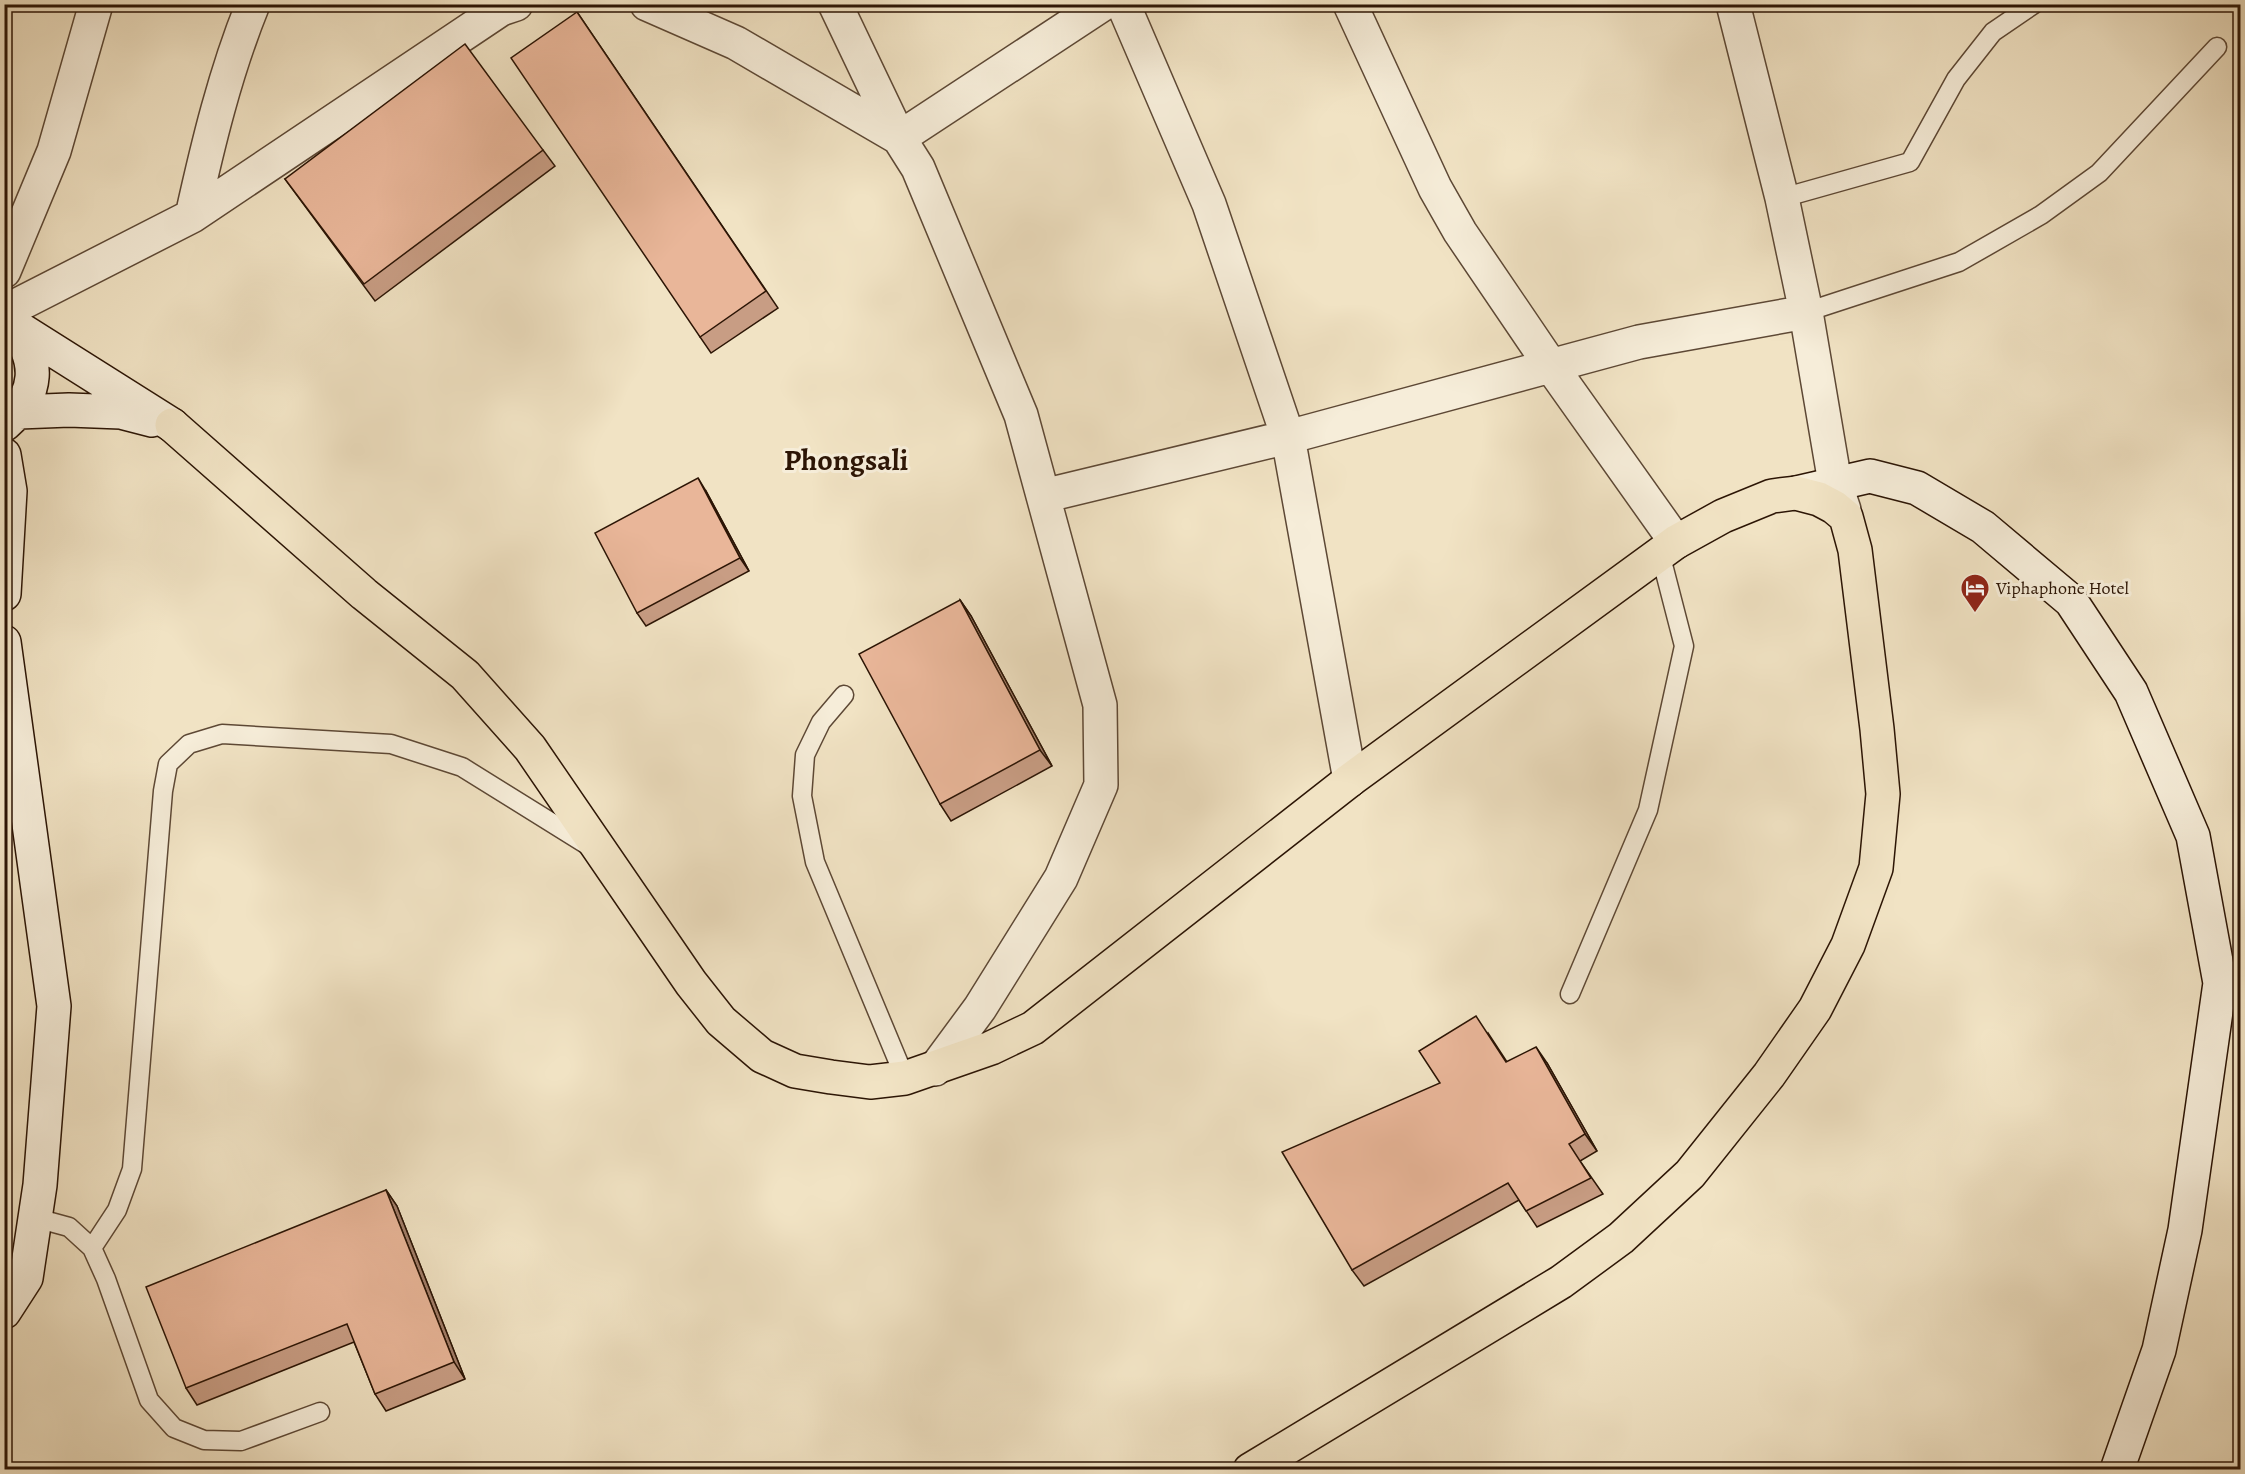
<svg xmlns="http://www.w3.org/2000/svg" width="2245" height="1474" viewBox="0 0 2245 1474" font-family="Alegreya,serif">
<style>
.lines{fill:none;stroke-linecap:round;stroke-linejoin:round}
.lane-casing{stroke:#5d4835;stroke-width:21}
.street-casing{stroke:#5d4835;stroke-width:36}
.secondary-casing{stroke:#2c1505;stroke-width:36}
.highway-casing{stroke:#2c1505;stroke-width:36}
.lane{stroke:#f6edd9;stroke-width:18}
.street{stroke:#f6edd9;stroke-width:33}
.secondary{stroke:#f6edd9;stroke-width:33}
.highway{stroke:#f1e3c4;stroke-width:33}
.wall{fill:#c89d84;stroke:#2c1505;stroke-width:1.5}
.shaded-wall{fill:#a37f6b;stroke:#2c1505;stroke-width:1.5}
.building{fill:#e9b699;stroke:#2c1505;stroke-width:1.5}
.labels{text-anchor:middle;stroke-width:6;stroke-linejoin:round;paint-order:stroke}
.poi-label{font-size:18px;fill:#2c1505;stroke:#f6edd9;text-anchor:start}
.town-label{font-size:30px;font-weight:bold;fill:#2c1505;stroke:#f6edd9}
</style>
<rect width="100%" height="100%" fill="#f1e3c4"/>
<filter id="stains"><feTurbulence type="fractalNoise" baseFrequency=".00333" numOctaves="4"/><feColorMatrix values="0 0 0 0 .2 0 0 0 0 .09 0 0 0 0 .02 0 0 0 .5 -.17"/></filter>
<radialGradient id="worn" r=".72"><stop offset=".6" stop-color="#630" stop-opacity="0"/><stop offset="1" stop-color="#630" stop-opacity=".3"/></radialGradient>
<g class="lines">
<!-- lane casing -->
<g class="lane-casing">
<path id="lane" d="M1782 198 1910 162 1956 79 1993 32 2034 4
M1806 312 1959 262 2041 215 2099 173 2217 47
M844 695 821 722 805 755 802 796 815 862 905 1078
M1570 994 1648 810 1684 646 1660 553
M36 1218 69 1227 92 1248 106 1279 149 1400 174 1428 204 1440 241 1441 320 1412
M92 1248 117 1210 132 1169 163 791 168 764 189 744 222 734 391 744 462 767 589 846"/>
</g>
<!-- street casing -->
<g class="street-casing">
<path id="street" d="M647 4 736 43 899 138 1103 4
M835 4 899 138 918 168 1021 415 1100 705 1101 785 1061 878 980 1008 935 1069
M1123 4 1209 204 1288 437 1350 780
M1350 4 1435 188 1460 232 1551 366 1676 542
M1733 4 1782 198 1806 312 1835 483 1844 510
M192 216C208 144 225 73 253 4
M4 271 54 151 96 4
M4 312 192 216 501 9 516 4
M1043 496 1288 437 1639 342 1806 312"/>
</g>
<!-- secondary casing -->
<g class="secondary-casing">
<path id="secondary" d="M4 319 172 425
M19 412 69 410 121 412 152 420
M5 424C39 394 41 360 12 326
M4 455 10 491 4 594
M1796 493 1870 476 1917 488 1983 527 2071 601 2131 692 2193 836 2220 983 2185 1230 2159 1350 2117 1470
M4 642 54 1006 40 1185 26 1278 4 1312"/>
</g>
<!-- highway casing -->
<g class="highway-casing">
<path id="highway" d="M172 425 364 594 465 675 530 748 691 983 721 1021 762 1056 795 1071 831 1077 870 1082 905 1078 991 1048 1033 1028 1350 780 1676 542 1723 516 1772 496 1796 493 1819 499 1834 507 1846 517 1855 550 1877 729 1883 794 1876 868 1848 945 1815 1009 1769 1075 1690 1174 1621 1238 1561 1282 1250 1470"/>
</g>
<!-- lane -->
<use href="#lane" class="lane"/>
<!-- street -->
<use href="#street" class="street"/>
<!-- secondary -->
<use href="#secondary" class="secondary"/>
<!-- highway -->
<use href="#highway" class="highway"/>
</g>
<!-- wall -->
<path class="wall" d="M577 12 778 308 711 353 700 337Z
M543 150 555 166 375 301 285 179Z
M706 491 749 571 646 626 637 613Z
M960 600 971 616 1052 766 951 821 940 804Z
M1488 1033 1507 1062 1547 1063 1597 1151 1580 1161 1603 1194 1537 1227 1519 1200 1364 1286 1352 1270Z
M386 1190 397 1206 465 1379 386 1411 375 1394 354 1342 197 1405 186 1388Z"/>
<!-- shaded-wall -->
<path class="shaded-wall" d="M698 478 706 491 749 571 740 558Z
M960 600 971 616 1052 766 1040 750Z
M1536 1047 1547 1063 1597 1151 1585 1134Z
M386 1190 397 1206 465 1379 454 1362Z"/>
<!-- building -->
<path class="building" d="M577 12 766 291 700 337 511 58Z
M465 44 543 150 364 284 285 179Z
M698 478 740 558 637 613 595 533Z
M960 600 1040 750 940 804 859 654Z
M1476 1016 1506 1062 1536 1047 1585 1134 1569 1144 1591 1178 1526 1211 1508 1183 1352 1270 1282 1152 1440 1083 1419 1051Z
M386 1190 454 1362 375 1394 347 1324 186 1388 146 1287Z"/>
<!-- icons -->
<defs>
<g id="hotel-pin" transform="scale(1.5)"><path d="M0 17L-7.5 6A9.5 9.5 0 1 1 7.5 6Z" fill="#8f2418" stroke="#f6edd9"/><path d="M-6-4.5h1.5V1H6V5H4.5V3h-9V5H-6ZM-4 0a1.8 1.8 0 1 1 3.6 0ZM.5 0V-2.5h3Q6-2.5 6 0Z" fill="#fff"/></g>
</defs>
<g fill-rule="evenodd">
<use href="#hotel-pin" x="1975" y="588"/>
</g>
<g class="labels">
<!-- poi labels -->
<g class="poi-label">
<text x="1996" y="594">Viphaphone Hotel</text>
</g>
<!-- town labels -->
<g class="town-label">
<text x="846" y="470">Phongsali</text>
</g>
</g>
<!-- margin -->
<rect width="2245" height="1474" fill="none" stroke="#f1e3c4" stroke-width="24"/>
<rect x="6" y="6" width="2233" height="1462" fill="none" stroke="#2c1505" stroke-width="3"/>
<rect x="12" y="12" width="2221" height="1450" fill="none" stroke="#2c1505" stroke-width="1.5"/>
<rect width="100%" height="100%" filter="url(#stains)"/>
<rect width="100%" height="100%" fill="url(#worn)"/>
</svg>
